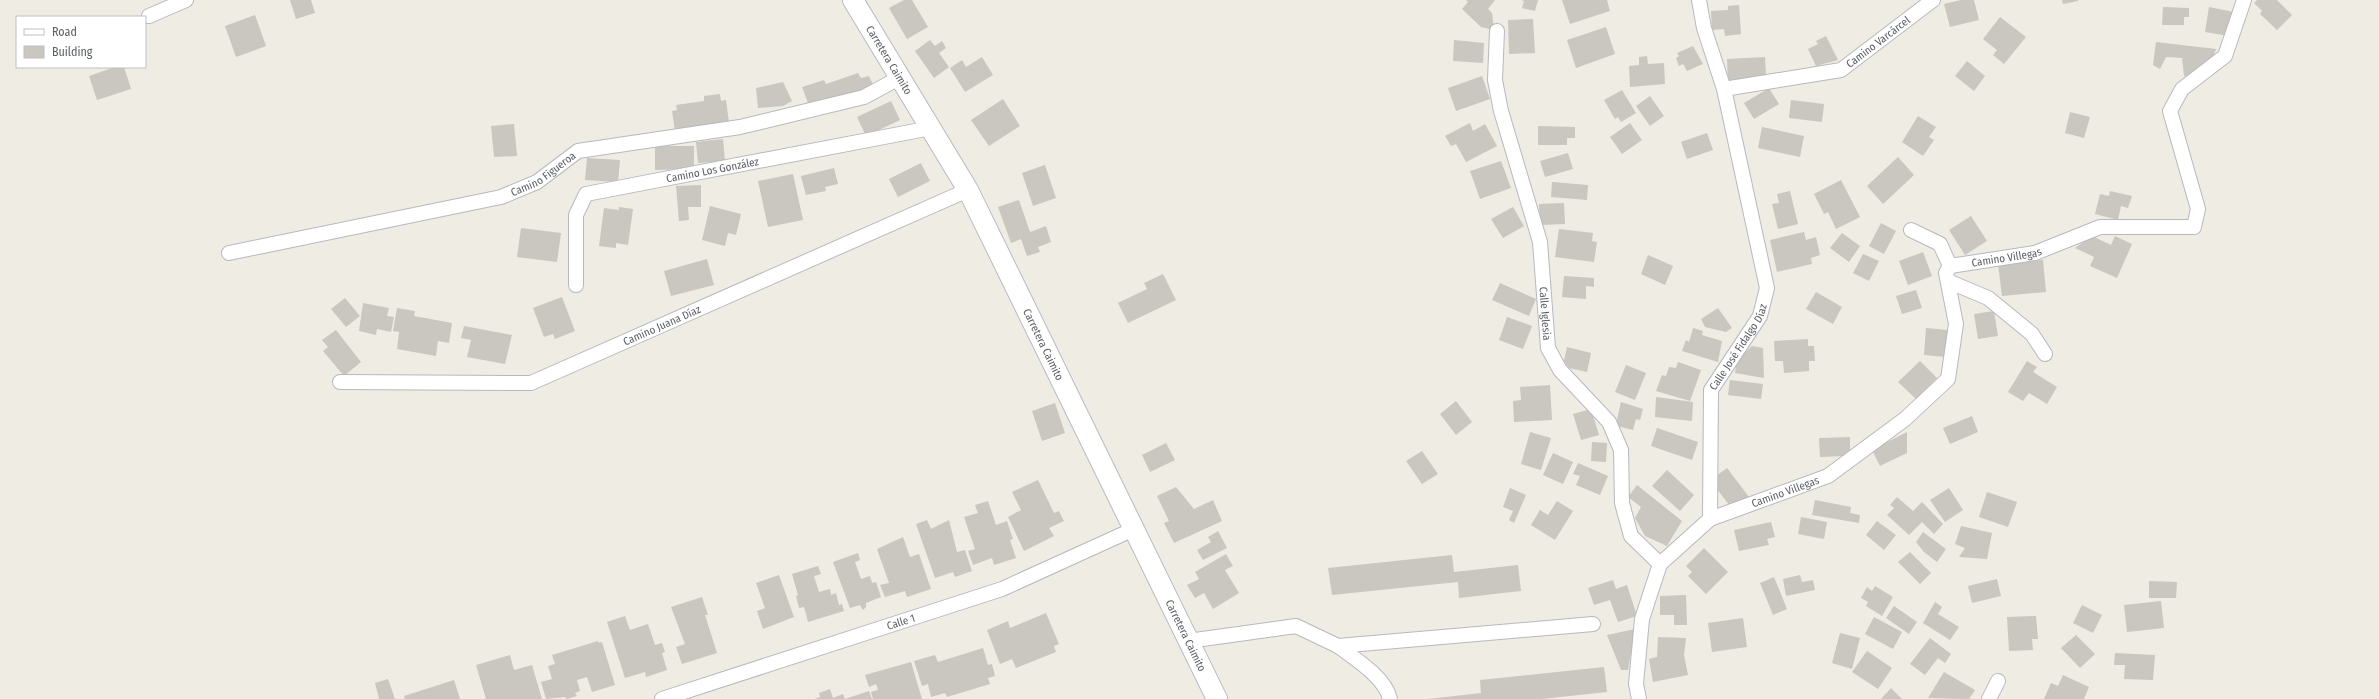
<svg xmlns="http://www.w3.org/2000/svg" width="2379" height="699" viewBox="0 0 2379 699" font-family="'Fira Sans Condensed',sans-serif">
<style>
.building{fill:#cac6c0}
.lines{fill:none;stroke-linecap:round;stroke-linejoin:round}
.street-casing{stroke:#b6b9be;stroke-width:16}
.secondary-casing{stroke:#b7bac0;stroke-width:22}
.street{stroke:#fff;stroke-width:14}
.secondary{stroke:#fff;stroke-width:20}
.labels{text-anchor:middle;stroke-width:3;stroke-linejoin:round;paint-order:stroke}
.street-label{font-size:11px;fill:#5b5f65;stroke:#fff}
</style>
<rect width="100%" height="100%" fill="#efece3"/>
<!-- building -->
<path class="building" d="M290 0H311L315 13 296 19Z
M904 0H912L928 27 907 39 889 8Z
M1466 0H1495L1488 9 1492 13 1494 30 1481 27 1462 9 1468 2Z
M1521 0H1538L1535 11 1522 8 1524 1Z
M1562 0H1607L1610 11 1570 24Z
M1961 0H1974L1979 20 1950 27 1944 4Z
M2062 0H2078V1L2063 4Z
M2257 0H2277L2292 15 2277 30 2260 14 2262 11 2254 3Z
M1739 5 1741 34 1725 36 1724 29 1712 30 1711 11 1728 10V6Z
M2163 7 2189 8V17H2184V25H2162Z
M2209 7 2234 12 2229 36 2205 32Z
M255 15 266 46 236 57 225 26Z
M2000 17 2026 37 2004 64 1993 55 1997 50 1983 39Z
M1533 19 1535 53 1509 54 1508 20Z
M1606 27 1615 54 1576 68 1567 40Z
M1826 36 1838 60 1816 66 1808 49 1818 44 1816 41Z
M930 40 935 46 942 41 946 48 939 53 949 67 934 78 915 51Z
M1454 40 1484 43 1483 63 1453 61Z
M2156 42 2216 49 2210 67 2195 79 2184 76 2182 58 2166 57 2160 69 2153 65Z
M1693 46 1703 64 1687 71 1683 64 1679 66 1676 58 1679 56 1677 53Z
M1647 56 1648 64 1664 63 1665 84 1630 87 1629 66 1639 65V57Z
M982 57 993 75 965 92 950 68 962 60 966 67Z
M1765 57 1766 76 1728 82 1727 59Z
M1967 61 1985 76 1974 91 1955 76Z
M115 67H124L131 89 97 100 89 76Z
M858 73 861 78 869 76 875 89 809 106 802 87 824 80 826 84Z
M1482 76 1490 99 1456 111 1448 88Z
M783 82 792 101 783 106 758 108 756 88Z
M1769 88 1779 104 1754 119 1744 103Z
M1622 90 1636 113 1621 122 1618 117 1615 119 1604 100Z
M720 94 721 101 726 100 729 123 675 131 672 111 677 110 676 105 704 101V96Z
M1650 96 1664 116 1650 126 1636 106Z
M1003 99 1020 126 989 146 971 120Z
M1791 100 1824 104 1822 122 1789 118Z
M891 101 900 120 866 136 857 117Z
M2070 112 2090 117 2084 138 2065 133Z
M1918 116 1936 127 1929 137 1934 140 1923 156 1902 142Z
M1470 123 1473 131 1485 124 1497 146 1466 162 1456 144 1451 146 1445 136Z
M1630 123 1642 140 1622 154 1610 137Z
M514 124 517 156 494 157 491 126Z
M1538 126 1575 127V138H1567V145H1538Z
M1762 127 1804 136 1800 157 1758 148Z
M1707 133 1713 150 1687 159 1681 142Z
M723 139 725 161 698 163 696 142Z
M655 146H694V169L655 170Z
M1568 153 1573 169 1545 177 1540 161Z
M1898 157 1914 175 1883 204 1867 186Z
M587 158 620 160 618 182 585 180Z
M1501 161 1511 188 1480 199 1470 171Z
M921 163 930 181 898 197 889 179Z
M1045 165 1056 198 1033 206 1022 173Z
M834 168 838 184 825 187 826 191 806 195 801 176Z
M793 174 803 220 768 227 758 181Z
M1841 180 1860 217 1836 229 1828 212 1824 214 1814 194Z
M1552 182 1588 185 1587 200 1551 197Z
M701 185V207H688L689 220 679 221 676 186Z
M1790 191 1798 224 1778 229 1772 204 1779 203 1777 194Z
M2110 191 2132 196 2128 208 2121 206 2118 220 2095 214 2100 194 2109 196Z
M1019 200 1030 232 1046 226 1051 242 1038 247 1040 252 1027 256 1021 239 1011 243 998 207Z
M1564 203 1565 224 1540 225 1539 204Z
M710 206 741 214 736 235 728 233 725 246 702 240Z
M619 207 633 209 628 245 616 243V248L599 246 604 208 619 210Z
M1513 207 1524 226 1503 238 1491 219Z
M1971 216 1987 241 1965 255 1949 230Z
M1881 223 1896 231 1884 254 1869 246Z
M521 228 561 233 557 262 517 257Z
M1559 229 1593 233 1592 241 1597 242 1594 262 1555 257Z
M1804 232 1806 240 1816 237 1820 255 1811 258 1812 264 1777 272 1770 240Z
M1842 233 1860 246 1849 262 1830 248Z
M2092 236 2111 245 2115 236 2132 244 2117 278 2090 266 2094 257 2075 248Z
M1923 252 1932 276 1908 285 1899 261Z
M1863 254 1879 261 1869 281 1853 273Z
M1648 255 1673 266 1665 285 1641 274Z
M707 259 714 285 671 296 664 271Z
M2043 260 2046 292 2002 296 1998 264Z
M1163 274 1176 300 1128 323 1118 303 1147 289 1144 283Z
M1564 276 1594 278V287L1586 286V299L1562 297Z
M1500 283 1536 299 1529 316 1492 300Z
M1916 290 1922 308 1902 314 1896 296Z
M1816 292 1842 307 1833 324 1806 309Z
M562 297 575 331 555 339 553 334 544 337 533 308Z
M345 298 360 316 346 327 331 309Z
M363 303 389 308 387 316 394 317 391 332 377 329 376 335 359 331Z
M397 308 415 311 414 316 452 323 449 343 438 341 436 356 397 349 399 332 393 331Z
M1718 308 1732 328 1726 332 1705 327 1701 319Z
M1994 311 1998 336 1978 339 1974 314Z
M1507 317 1532 326 1523 349 1499 340Z
M464 326 512 335 505 364 467 357 471 340 461 338Z
M1693 328 1703 331 1702 335 1722 341 1718 362 1682 351 1686 340 1689 342Z
M1926 328 1948 330 1946 357 1924 355Z
M336 330 361 362 344 376 323 351 328 347 322 340Z
M1808 339V346H1814L1815 361H1809V371L1784 373 1783 361H1775L1774 341Z
M1752 346 1763 348 1764 378 1735 373 1737 360Z
M1567 347 1591 353 1587 372 1569 368 1564 361Z
M1920 361 1937 378 1916 399 1898 382Z
M2027 361 2037 367 2033 372 2057 387 2047 404 2029 393 2023 401 2008 392Z
M1678 362 1701 370 1690 401 1656 391 1662 375 1666 376 1669 367 1676 368Z
M1626 365 1646 373 1635 400 1615 392Z
M1730 380 1763 384 1761 399 1728 395Z
M1550 385 1552 420 1514 422 1513 401 1521 400 1520 387Z
M1656 397 1693 402 1692 421 1655 417Z
M1456 401 1472 422 1456 435 1440 414Z
M1621 402 1643 409 1640 420 1636 419 1633 430 1617 426 1616 424Z
M1055 403 1065 433 1042 441 1032 411Z
M1591 409 1599 435 1581 440 1573 414Z
M1972 416 1978 432 1950 444 1943 428Z
M1657 428 1698 442 1692 460 1651 446Z
M1530 432 1551 438 1541 470 1521 464Z
M1907 432V453L1880 466 1872 450Z
M1850 437V452L1844 456 1820 457 1819 438Z
M1592 442 1607 443 1606 462 1591 461Z
M1166 443 1175 460 1150 472 1142 455Z
M1422 451 1438 474 1422 484 1406 461Z
M1553 453 1573 462 1563 484 1543 475Z
M1578 463 1608 476 1600 495 1576 485 1580 476 1573 474Z
M1727 468 1749 497 1732 509 1717 489 1716 476Z
M1667 470 1694 495 1680 511 1652 486Z
M1038 480 1054 513 1059 511 1064 521 1049 528 1054 536 1024 551 1008 517 1021 510 1012 492Z
M1637 485 1682 521 1667 546 1645 536 1635 518 1641 507 1628 497Z
M1176 487 1194 509 1213 500 1222 521 1174 543 1164 523 1169 521 1157 496Z
M1510 488 1526 495 1514 523 1509 520 1513 511 1503 507Z
M1949 488 1963 510 1945 522 1930 500Z
M1987 492 2017 502 2008 527 1979 517Z
M1897 497 1913 511 1922 502 1943 524 1934 534 1922 522 1909 535 1887 515 1894 508 1890 505Z
M1815 500 1851 507 1850 513 1860 515 1859 523 1812 515Z
M988 501 996 525 1007 521 1013 539 1010 540 1016 558 994 565 992 558 973 565 968 551 975 549 964 517 978 513 975 505Z
M1557 501 1573 511 1555 540 1531 525 1540 510 1548 515Z
M1801 517 1827 522 1824 539 1798 534Z
M927 520 931 529 949 520 957 552 965 550 972 571 955 577 953 572 935 578 916 524Z
M1877 521 1896 535 1884 550 1866 535Z
M1771 522 1775 537 1767 539 1769 545 1739 551 1734 530Z
M1961 526 1992 533 1987 559 1959 557 1965 548 1955 544Z
M1218 531 1227 548 1203 560 1197 550 1211 542 1208 537Z
M1923 532 1946 549 1937 562 1924 552 1916 542Z
M903 537 910 557 919 554 931 589 907 597 905 591 885 597 880 585 889 583 877 549Z
M1704 548 1728 572 1706 594 1688 576 1692 572 1686 566Z
M1910 552 1931 573 1920 584 1898 562Z
M858 553 860 560 855 562 861 579 870 576 872 583 876 582 881 597 866 603V607L863 610 860 605 850 608 833 562Z
M1226 554 1233 566 1225 570 1239 593 1213 609 1204 593 1195 598 1187 585 1199 579 1195 572Z
M1452 555 1454 572 1518 565 1521 591 1459 598 1458 582 1332 595 1328 568Z
M818 566 821 574 814 576 819 592 830 589 831 595 836 593 839 605 842 604 844 611 808 622 804 607 799 608 796 596 798 595 792 574Z
M779 575 794 617 763 629 757 611 765 608 756 583Z
M1800 575 1802 582 1813 580 1815 590 1786 596 1783 579Z
M1774 577 1787 609 1773 615 1760 583Z
M1997 579 2001 596 1972 603 1968 586Z
M1613 580 1616 589 1627 585 1637 616 1618 622 1610 600 1594 605 1588 588Z
M2149 581 2177 582 2176 598H2149Z
M1875 586 1893 597 1882 616 1866 606 1868 602 1861 598 1867 587 1872 591Z
M1686 595 1687 625H1674V615H1660V596Z
M702 597 708 615H705L717 653 682 664 676 647 685 644 671 607Z
M2161 601 2164 628 2127 632 2124 605Z
M1935 602 1942 607 1938 614 1959 627 1950 640 1923 623Z
M2082 605 2102 615 2093 633 2073 623Z
M1894 606 1917 622 1909 634 1886 618Z
M1046 613 1059 644 1054 646 1056 652 1016 668 1012 659 1000 664 987 630 1008 621 1010 628Z
M625 616 630 630 648 624 655 645 662 643 665 652 662 653 667 670 646 677 645 672 625 678 607 622Z
M2036 616 2038 639H2032L2033 650 2009 651 2007 617Z
M1874 617 1902 632 1893 649 1865 634Z
M1743 618 1747 647 1712 652 1708 623Z
M1635 629 1628 670H1621L1607 635Z
M1840 633 1860 638 1852 669 1832 663Z
M2076 635 2095 654 2080 668 2061 648Z
M1658 637 1686 638 1684 655 1688 675 1653 682 1649 659 1657 657Z
M1930 638 1951 654 1945 663 1938 658 1925 675 1910 664Z
M598 641 599 643 602 642 615 685 592 692 587 677 577 680 580 691 575 693 577 696 567 699 565 697 546 699 541 682 552 679 548 666 555 664 552 655Z
M983 648 988 665 992 664 995 676 988 678 990 684 947 697 945 693 931 697 928 684 922 686 914 661 935 655 938 662Z
M1867 651 1892 668 1878 689 1852 672Z
M2115 653 2155 655 2153 680 2124 679 2125 665H2114Z
M510 655 514 670 532 665 542 699H486L476 665Z
M911 662 922 699H873L871 692 878 690 876 684 869 687 865 675Z
M1604 667 1607 692 1542 699H1428L1481 693 1480 680Z
M1944 672 1975 690 1969 699 1928 698Z
M2063 675 2089 687 2084 699H2044L2051 683 2058 686Z
M388 679 395 699H379L375 683Z
M454 680 460 699H405L404 696Z
M1891 688 1902 699H1881Z
M830 689 833 698 843 694 845 699H815L820 697 819 693Z
M869 691 872 699H845Z"/>
<g class="lines">
<!-- street casing -->
<g class="street-casing">
<g id="street">
<path d="M149 16 186 0"/>
<path id="s1" d="M1497 31 1495 80 1501 111 1540 242 1548 348 1560 370 1609 422 1621 450 1622 503 1631 536 1660 564"/>
<path id="s2" d="M1724 89 1841 70 1933 0"/>
<path d="M1911 230 1940 244 1950 266"/>
<path id="s3" d="M229 253 501 197 537 182 578 151 740 127 864 97 899 78"/>
<path d="M1950 282 1988 298 2032 334 2045 354"/>
<path id="s4" d="M576 285V215L586 194 931 128"/>
<path id="s5" d="M340 382 531 383 968 190"/>
<path id="s6" d="M1710 519 1828 476 1905 419 1948 379 1956 324 1946 273 1950 266 2035 253 2100 227H2194L2198 209 2170 111 2182 89 2225 56 2244 0"/>
<path d="M1188 641 1296 626 1338 646 1593 624"/>
<path d="M1338 646C1355 659 1385 677 1390 699"/>
<path id="s7" d="M662 699 1002 589 1134 529"/>
<path id="s8" d="M1639 699 1636 684 1642 619 1660 564 1710 519 1711 390 1760 316 1767 288 1724 89 1704 28 1699 0"/>
<path d="M1989 699 1998 681"/>
</g>
</g>
<!-- secondary casing -->
<g class="secondary-casing">
<g id="secondary">
<path id="s9" d="M853 0 968 190 1217 699"/>
</g>
</g>
<!-- street -->
<use href="#street" class="street"/>
<!-- secondary -->
<use href="#secondary" class="secondary"/>
</g>
<g class="labels">
<!-- street labels -->
<g class="street-label">
<text dy="4" stroke="none"><textPath href="#s2" startOffset="165">Camino Varcárcel</textPath></text>
<text dy="4" stroke="none"><textPath href="#s9" startOffset="70">Carretera Caimito</textPath></text>
<text dy="4" stroke="none"><textPath href="#s4" startOffset="222">Camino Los González</textPath></text>
<text dy="4" stroke="none"><textPath href="#s3" startOffset="326">Camino Figueroa</textPath></text>
<text dy="4" stroke="none"><textPath href="#s6" startOffset="453">Camino Villegas</textPath></text>
<text dy="4" stroke="none"><textPath href="#s1" startOffset="289">Calle Iglesia</textPath></text>
<text dy="4" stroke="none"><textPath href="#s5" startOffset="334">Camino Juana Díaz</textPath></text>
<text dy="4" stroke="none"><textPath href="#s9" startOffset="394">Carretera Caimito</textPath></text>
<text dy="4" stroke="none"><textPath href="#s8" startOffset="386">Calle José Fidalgo Díaz</textPath></text>
<text dy="4" stroke="none"><textPath href="#s6" startOffset="80">Camino Villegas</textPath></text>
<text dy="4" stroke="none"><textPath href="#s7" startOffset="251">Calle 1</textPath></text>
<text dy="4" stroke="none"><textPath href="#s9" startOffset="718">Carretera Caimito</textPath></text>
</g>
</g>
<!-- legend -->
<rect x="16" y="16" width="130" height="52" fill="#ffffff" stroke="#bdbfc1"/>
<rect x="24" y="29" width="20" height="6" fill="#ffffff" stroke="#bdbfc1"/>
<text x="52" y="36" font-size="12" fill="#5b5f65">Road</text>
<rect x="24" y="46" width="20" height="12" fill="#cac6c0" stroke="#bdbfc1"/>
<text x="52" y="56" font-size="12" fill="#5b5f65">Building</text>
</svg>
